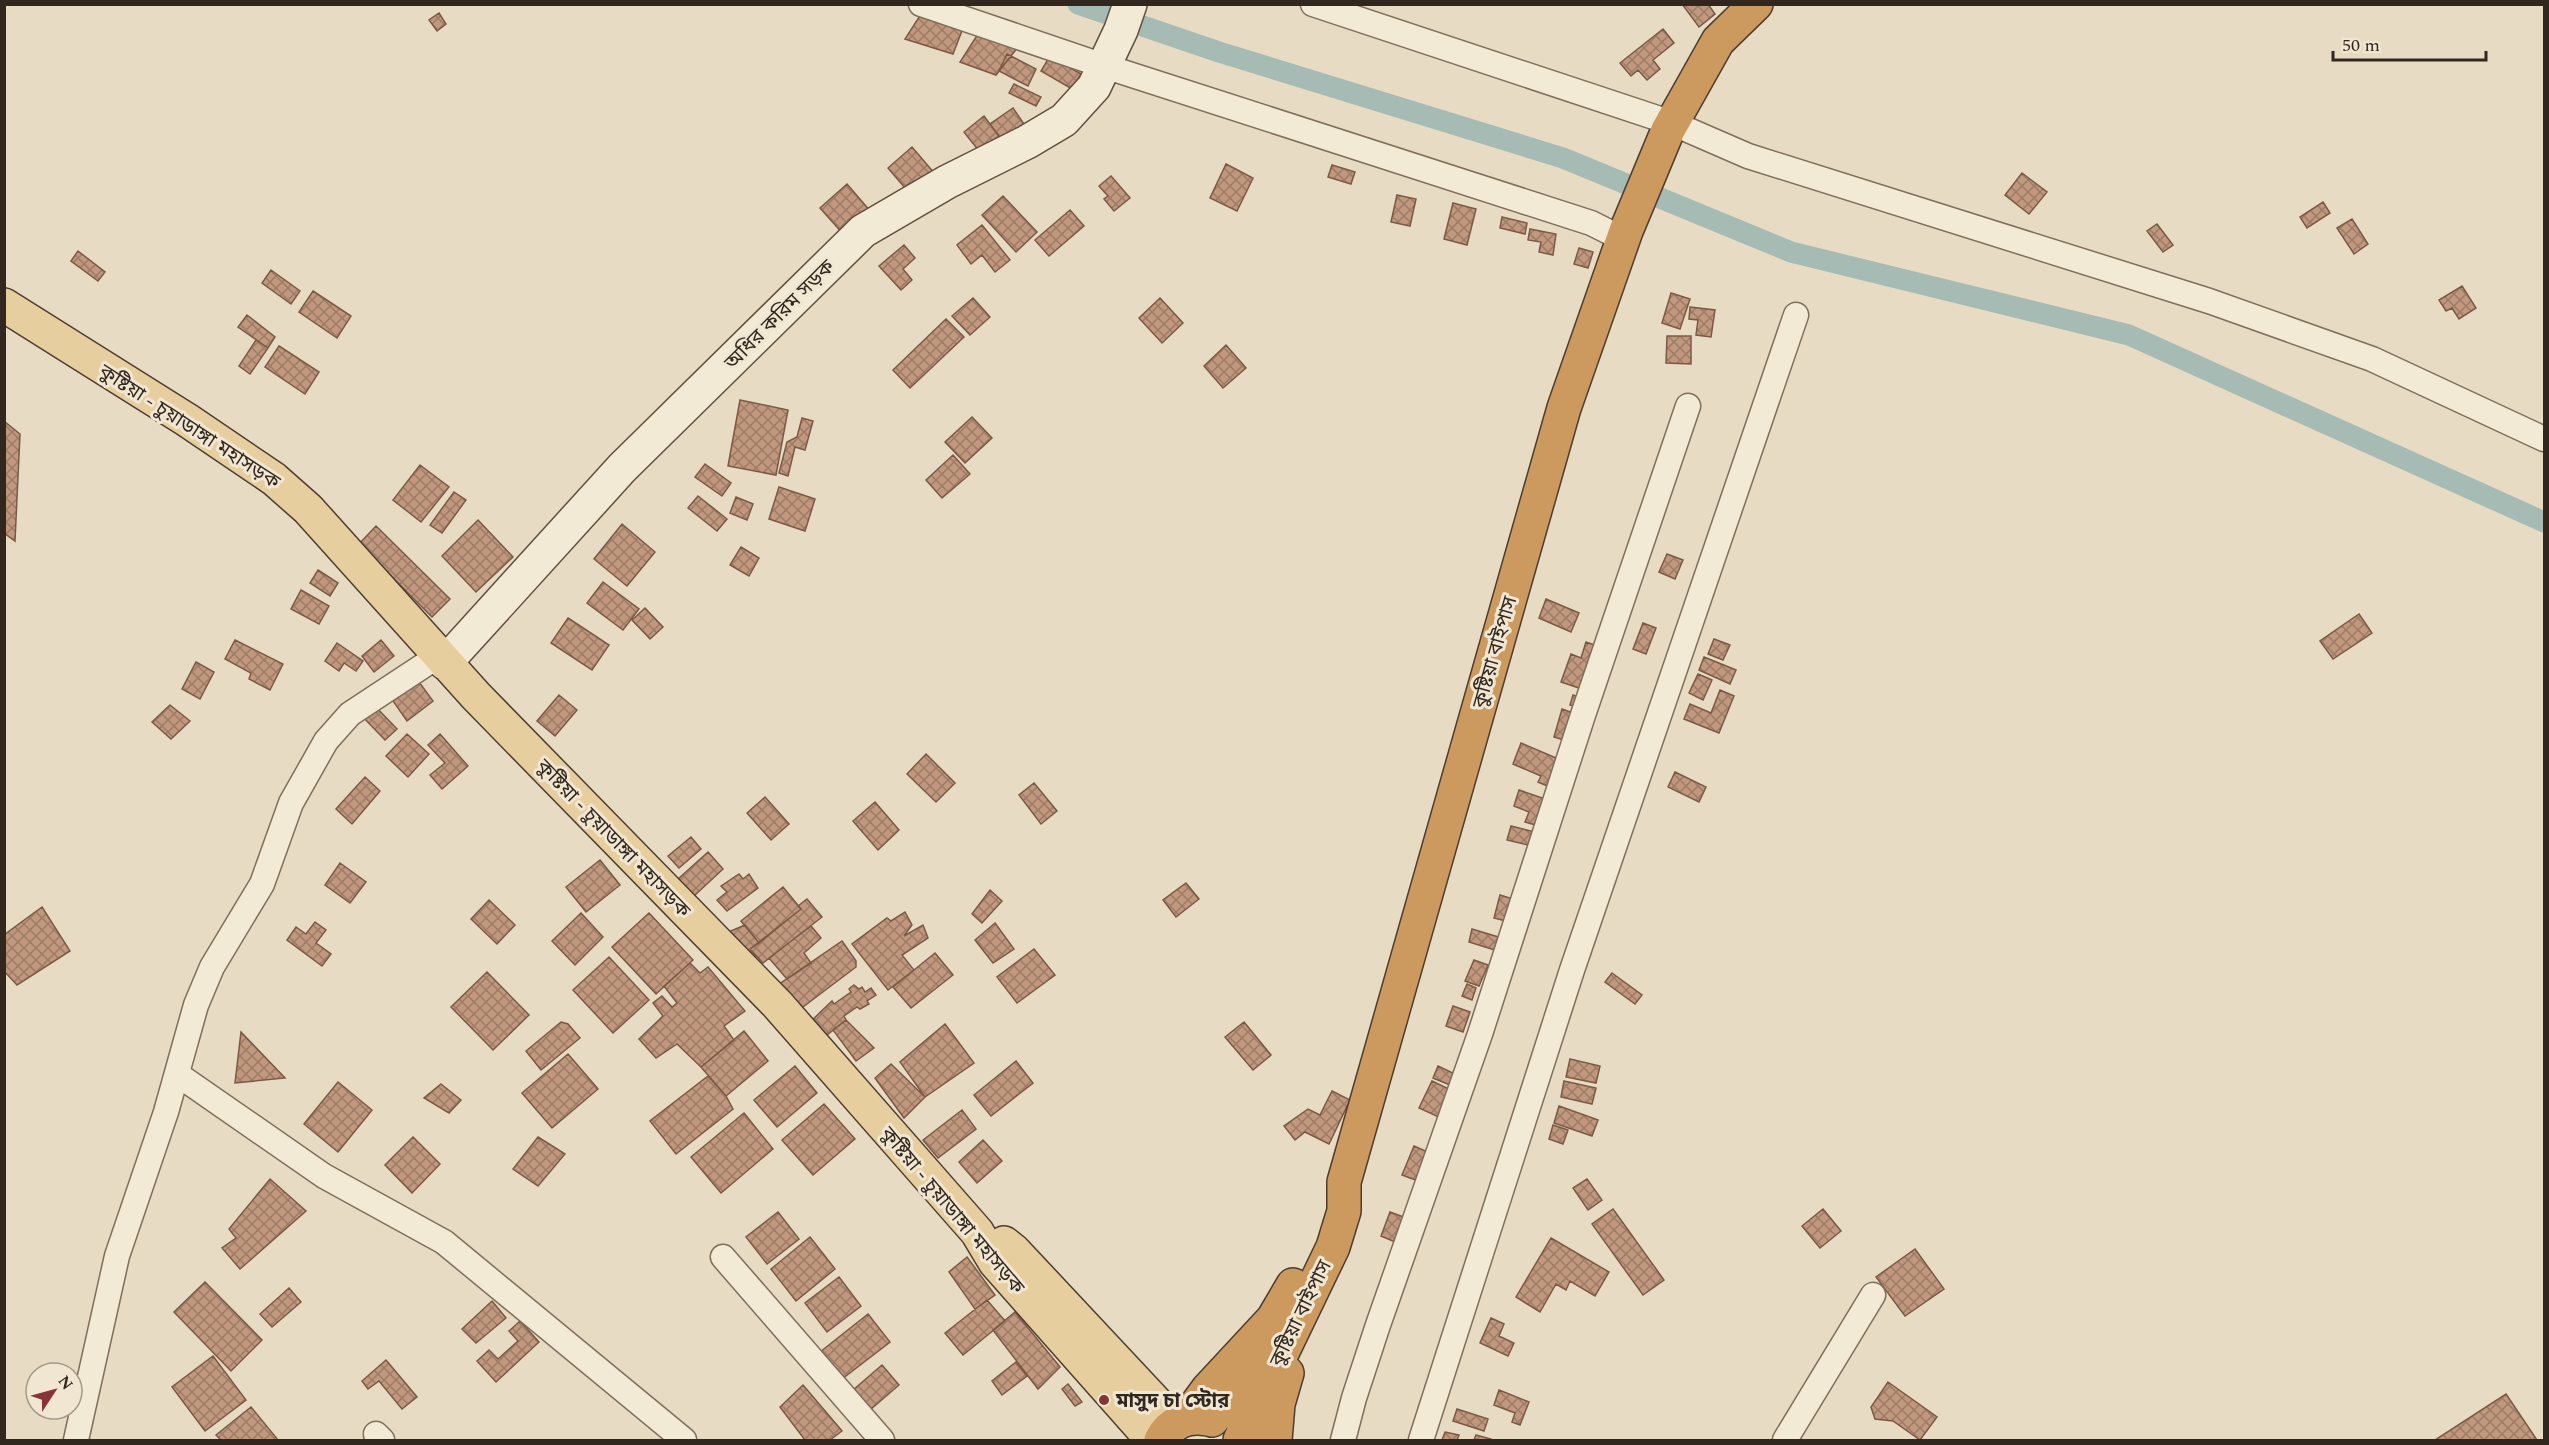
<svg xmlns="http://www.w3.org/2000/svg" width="2549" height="1445" viewBox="0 0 2549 1445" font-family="Spectral,'Noto Sans Bengali',serif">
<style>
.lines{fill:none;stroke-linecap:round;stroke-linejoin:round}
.canal{stroke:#a5bbb4;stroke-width:21}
.building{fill:url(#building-cross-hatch);stroke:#7b5945;stroke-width:1.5}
.street-casing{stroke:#7f6e5c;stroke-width:27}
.secondary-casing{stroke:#614f3f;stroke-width:36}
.primary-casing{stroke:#4d3d30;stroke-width:36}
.highway-casing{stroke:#4d3d30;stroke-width:36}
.street{stroke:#f3ead5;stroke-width:24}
.secondary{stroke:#f3ead5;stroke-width:33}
.primary{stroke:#e6ce9f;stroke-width:33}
.highway{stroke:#cc995e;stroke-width:33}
.poi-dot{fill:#863437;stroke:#f0e6d2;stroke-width:2}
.labels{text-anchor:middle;stroke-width:6;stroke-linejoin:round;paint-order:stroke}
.street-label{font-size:20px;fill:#31271e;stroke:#f0e6d2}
.poi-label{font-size:20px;font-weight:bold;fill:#31271e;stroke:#f0e6d2;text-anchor:start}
</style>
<defs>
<pattern id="building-cross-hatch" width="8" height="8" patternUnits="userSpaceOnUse" patternTransform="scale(1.5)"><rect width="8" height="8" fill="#c1987e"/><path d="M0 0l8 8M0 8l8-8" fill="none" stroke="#9d7c67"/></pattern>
</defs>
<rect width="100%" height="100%" fill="#e7dcc3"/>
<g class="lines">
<!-- canal -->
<path class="canal" d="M1078 4 1219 52 1563 158 1791 252 2129 335 2544 522"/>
</g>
<!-- building -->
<path class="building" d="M1682 4H1708L1715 14 1699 27Z
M925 8 965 23 953 54 905 39Z
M439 13 446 24 437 31 429 20Z
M1663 29 1674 43 1653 60 1660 69 1647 80 1638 70 1631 76 1620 63Z
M978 34 1018 47 996 75 960 62Z
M1007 54 1036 69 1028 86 999 71Z
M1050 56 1081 74 1072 89 1041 71Z
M1014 84 1041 97 1036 106 1009 93Z
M1013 108 1024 124 1002 141 990 124Z
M984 116 999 136 979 151 964 132Z
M912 147 935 174 911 195 888 168Z
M1226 164 1253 178 1237 211 1210 198Z
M1332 165 1355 172 1351 184 1328 177Z
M2022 173 2047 192 2029 214 2005 195Z
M1111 176 1130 198 1114 211 1104 199 1108 196 1099 186Z
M847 184 871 212 844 235 820 208Z
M1397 195 1416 199 1410 226 1391 222Z
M1003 196 1037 232 1016 252 982 215Z
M2323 202 2330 213 2307 228 2300 217Z
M1453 203 1476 209 1467 245 1444 239Z
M1070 210 1084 226 1049 256 1035 240Z
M1502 217 1527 223 1525 234 1500 228Z
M2352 219 2368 244 2354 254 2337 228Z
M2157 224 2173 245 2163 252 2147 231Z
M982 225 1010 260 995 272 982 255 971 264 957 245Z
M1530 229 1556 234 1553 255 1539 252 1541 242 1528 240Z
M904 245 915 258 903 269 912 280 901 290 879 266Z
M1579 248 1593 252 1588 268 1574 264Z
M78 251 105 272 98 281 71 261Z
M271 270 300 291 291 304 262 283Z
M2462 286 2476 308 2459 319 2452 308 2446 311 2439 300Z
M313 291 351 316 337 338 299 312Z
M1671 293 1690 299 1680 329 1662 323Z
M973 298 990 317 970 335 952 316Z
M1160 298 1183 323 1162 343 1139 318Z
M1690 307 1715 310 1711 337 1696 335 1698 320 1689 319Z
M247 315 275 337 268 348 238 327Z
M946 319 964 337 910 388 893 370Z
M1667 336H1691V364L1666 363Z
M256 340 268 348 250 374 239 366Z
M1226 345 1246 368 1223 388 1204 366Z
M279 346 319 372 305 394 265 367Z
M740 400 788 410 776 475 728 466Z
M972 417 992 438 965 463 945 442Z
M802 418 813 421 805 450 795 447 788 476 779 473 787 442 797 437Z
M4 421 20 434 15 541 4 533Z
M953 455 970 474 942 498 926 480Z
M705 464 731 483 722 496 695 477Z
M420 465 449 487 421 522 393 500Z
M779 487 815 499 805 531 769 519Z
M454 492 466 500 442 533 430 525Z
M698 496 727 519 717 531 688 508Z
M736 497 753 504 747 520 730 513Z
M478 520 513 557 476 592 442 556Z
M622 524 655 552 627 586 594 559Z
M376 526 450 599 432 617 359 544Z
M741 547 759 558 749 576 730 565Z
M1667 554 1683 560 1675 579 1659 572Z
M318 570 338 583 330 596 310 583Z
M603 582 639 609 623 630 587 603Z
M301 590 329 606 319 624 291 609Z
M1546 599 1579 613 1571 632 1539 618Z
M645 608 663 627 650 639 632 620Z
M2359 614 2372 633 2333 659 2320 641Z
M568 618 609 645 592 670 551 643Z
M1643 623 1656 628 1646 654 1633 649Z
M1714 639 1730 645 1723 660 1708 654Z
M235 640 283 664 270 690 249 679 251 673 225 659Z
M381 640 394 656 374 672 362 656Z
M1586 642 1603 648 1588 691 1561 682 1571 654 1581 658Z
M337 643 363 661 356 671 344 663 339 671 325 661Z
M1704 657 1736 670 1730 684 1699 670Z
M196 662 214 672 200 699 182 689Z
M1698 674 1712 680 1703 700 1689 693Z
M419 682 433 701 407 721 393 701Z
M1720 690 1734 696 1719 733 1684 719 1690 704 1711 713Z
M559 695 577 710 555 736 537 721Z
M1573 695 1586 700 1583 709 1570 705Z
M373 704 397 729 385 740 361 715Z
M170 705 190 721 171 739 152 722Z
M1562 709 1573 713 1564 740 1554 737Z
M407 734 429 754 408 777 386 756Z
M440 734 468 766 442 789 430 775 445 763 428 745Z
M1521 743 1563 761 1552 788 1538 782 1541 776 1513 764Z
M926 754 955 783 936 802 907 774Z
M1675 772 1706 787 1699 802 1668 787Z
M365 777 380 791 352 824 336 809Z
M1034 783 1057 811 1041 824 1019 795Z
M1519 790 1548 800 1539 826 1525 822 1529 812 1514 806Z
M765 797 789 824 771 840 747 813Z
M875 802 899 830 878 850 853 821Z
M1511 826 1535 832 1532 846 1507 840Z
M691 837 701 849 679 868 668 856Z
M708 852 723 869 694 896 678 879Z
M600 860 620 885 586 912 566 887Z
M340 863 366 882 350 903 325 885Z
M739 874 743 879 749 874 758 888 727 911 717 900 727 892 721 886Z
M1186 883 1199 899 1176 917 1163 900Z
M783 887 801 909 759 943 741 921Z
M990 890 1002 901 982 923 972 914Z
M1500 895 1516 900 1510 922 1494 918Z
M807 899 822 917 763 963 750 949 801 909 798 906Z
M489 900 515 925 497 944 471 919Z
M42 907 70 951 17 985 4 971V935Z
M905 912 912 925 904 936 923 925 928 938 902 955 914 970 888 990 852 944 887 918 891 921Z
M581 913 603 937 575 965 552 941Z
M649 913 693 960 656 994 612 947Z
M315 922 326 930 316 943 331 954 322 966 287 940 296 927 306 934Z
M995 923 1014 949 993 963 975 940Z
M745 925 759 943 750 949 756 956 748 960 726 933Z
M811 926 821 938 804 953 811 963 787 979 769 958Z
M1472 929 1502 938 1498 951 1469 942Z
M842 941 856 961V967L795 1013 775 987Z
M1034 949 1055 975 1017 1003 997 977Z
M935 953 953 975 911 1008 893 987Z
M609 957 649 1000 613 1033 573 990Z
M1474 960 1488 965 1479 986 1465 981Z
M690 963 700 973 708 967 745 1011 724 1026 734 1040 701 1067 677 1044 656 1058 639 1039 663 1016 653 1003 662 996 672 1007 677 1003 664 986Z
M487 972 529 1015 493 1050 451 1007Z
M1612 973 1642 995 1635 1004 1605 982Z
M1467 984 1476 988 1472 1000 1462 996Z
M854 985 859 989 862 987 865 992 871 988 876 995 867 1001 869 1004 860 1009 857 1007 844 1016 846 1020 818 1042 805 1027 832 1001 834 1004 851 992 849 989Z
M1453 1006 1470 1012 1463 1032 1446 1026Z
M846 1020 874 1048 856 1061 833 1030Z
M561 1022 568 1024 580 1038 541 1070 526 1051Z
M1244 1022 1271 1055 1253 1070 1225 1037Z
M945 1024 974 1063 925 1097 900 1062Z
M744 1031 768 1061 726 1096 701 1067Z
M241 1032 285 1078 235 1083Z
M568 1054 598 1089 552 1128 522 1093Z
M1570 1059 1600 1066 1596 1083 1566 1077Z
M1016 1061 1033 1083 991 1116 974 1095Z
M891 1064 925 1097 904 1118 875 1078Z
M795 1066 817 1093 777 1127 754 1100Z
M1438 1066 1455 1074 1450 1085 1433 1078Z
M708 1076 726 1096 733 1109 676 1154 650 1121Z
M1432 1081 1455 1092 1443 1119 1419 1108Z
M1564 1081 1596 1088 1592 1104 1561 1097Z
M338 1082 372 1110 338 1152 304 1124Z
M441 1084 461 1100 449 1113 424 1098Z
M1332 1091 1350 1100 1329 1144 1305 1132 1295 1140 1284 1126 1308 1109 1320 1115Z
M824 1104 855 1139 813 1175 782 1140Z
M1559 1106 1598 1120 1592 1136 1554 1123Z
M962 1110 976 1129 938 1158 923 1140Z
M744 1113 773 1149 721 1193 691 1157Z
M1553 1125 1568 1130 1563 1144 1549 1139Z
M413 1137 440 1164 412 1193 385 1165Z
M538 1137 565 1154 538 1186 513 1169Z
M983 1140 1002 1161 977 1183 959 1162Z
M1414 1146 1432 1154 1421 1182 1402 1175Z
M270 1179 306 1211 240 1269 222 1248 236 1238 229 1229Z
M1587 1179 1602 1200 1588 1210 1573 1188Z
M1613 1209 1664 1280 1643 1295 1592 1224Z
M1823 1209 1841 1231 1820 1248 1802 1226Z
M778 1212 799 1239 767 1264 746 1237Z
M1390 1212 1409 1219 1400 1244 1381 1236Z
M810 1237 835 1269 796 1301 771 1269Z
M1551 1238 1609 1272 1595 1296 1570 1281 1566 1290 1556 1284 1540 1312 1516 1297Z
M1915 1249 1944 1289 1905 1316 1876 1277Z
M967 1257 995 1295 975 1309 949 1272Z
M839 1277 861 1306 827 1332 805 1303Z
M205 1282 262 1340 231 1371 174 1312Z
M289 1288 301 1302 272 1327 260 1314Z
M987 1300 1005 1321 963 1355 945 1333Z
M492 1301 506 1318 476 1343 462 1329Z
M1015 1312 1060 1367 1038 1389 993 1330Z
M868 1314 890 1342 842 1379 820 1352Z
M1491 1318 1504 1324 1499 1336 1514 1343 1508 1356 1480 1343Z
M520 1321 539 1342 496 1382 477 1361 489 1350 498 1359 518 1341 509 1331Z
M213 1356 246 1400 205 1431 172 1387Z
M386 1360 417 1397 402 1409 379 1381 368 1389 362 1381Z
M1016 1362 1027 1376 1002 1395 992 1381Z
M882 1365 899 1385 870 1410 853 1390Z
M1888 1382 1937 1417 1920 1440 1893 1421 1875 1419 1871 1407Z
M1068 1384 1082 1402 1075 1406 1062 1389Z
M803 1385 842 1431 830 1440H805L780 1407Z
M1499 1390 1529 1402 1520 1425 1512 1422 1515 1413 1494 1405Z
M2506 1394 2537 1440H2435Z
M251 1407 278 1440H221L216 1435Z
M1457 1409 1488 1419 1484 1431 1453 1421Z
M1445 1432 1459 1435 1457 1440H1442Z
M1476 1435 1491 1439V1440H1474Z"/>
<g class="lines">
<!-- street casing -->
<g class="street-casing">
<path id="street" d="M921 4 1104 66 1591 223 1623 239
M1313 4 1672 123 1748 156 2209 301 2372 359 2544 439
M177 1074 324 1176 444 1242 684 1440
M723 1257 882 1440
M376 1434 382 1440
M76 1440 117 1256 166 1112 196 1005 212 967 262 884 291 803 326 741 350 714 438 656
M1343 1440 1354 1398 1378 1325 1480 1034 1583 715 1688 406
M1421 1440 1572 970 1796 315
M1785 1440 1873 1295"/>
</g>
<!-- secondary casing -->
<g class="secondary-casing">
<path id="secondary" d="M445 663 622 468 863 231 947 182 1027 142 1064 120 1094 87 1121 30 1130 4"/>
</g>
<!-- primary casing -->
<g class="primary-casing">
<path id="primary" d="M4 305 187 420 274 479 308 509 476 696 777 1004 977 1232 995 1262 1141 1427 1162 1438
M1004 1243 1014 1251 1176 1424"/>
</g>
<!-- highway casing -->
<g class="highway-casing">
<path id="highway" d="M1186 1419 1208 1389 1273 1319 1293 1285
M1212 1420 1250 1375 1263 1351
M1161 1440C1169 1423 1188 1415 1207 1419
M1240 1440 1333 1247 1344 1211V1182L1564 408 1626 231 1668 130 1718 41 1756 4
M1275 1440 1278 1404 1287 1373"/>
</g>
<!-- street -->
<use href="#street" class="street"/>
<!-- secondary -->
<use href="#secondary" class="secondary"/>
<!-- primary -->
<use href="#primary" class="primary"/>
<!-- highway -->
<use href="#highway" class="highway"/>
</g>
<!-- markers -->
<circle class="poi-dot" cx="1104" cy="1400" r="6"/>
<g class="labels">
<!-- street labels -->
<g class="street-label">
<text transform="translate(779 314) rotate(-45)" y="7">অধির করিম সড়ক</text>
<text transform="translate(190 426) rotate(33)" y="7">কুষ্টিয়া - চুয়াডাঙ্গা মহাসড়ক</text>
<text transform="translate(1494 652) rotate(-74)" y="7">কুষ্টিয়া বাইপাস</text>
<text transform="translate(614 838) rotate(46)" y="7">কুষ্টিয়া - চুয়াডাঙ্গা মহাসড়ক</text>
<text transform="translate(953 1210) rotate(50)" y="7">কুষ্টিয়া - চুয়াডাঙ্গা মহাসড়ক</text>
<text transform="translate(1300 1313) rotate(-64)" y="7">কুষ্টিয়া বাইপাস</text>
</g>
<!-- poi labels -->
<g class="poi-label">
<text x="1116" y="1407">মাসুদ চা স্টোর</text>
</g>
</g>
<!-- border -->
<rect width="2549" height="1445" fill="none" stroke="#31271e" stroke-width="12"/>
<!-- north arrow -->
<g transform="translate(54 1391) rotate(54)"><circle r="28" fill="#f0e6d2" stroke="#a49a8a" stroke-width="1.5"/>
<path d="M0-4.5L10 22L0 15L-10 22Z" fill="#863437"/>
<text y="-9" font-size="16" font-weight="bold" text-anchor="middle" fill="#31271e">N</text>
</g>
<!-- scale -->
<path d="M2333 51v9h153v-9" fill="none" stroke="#31271e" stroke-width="3"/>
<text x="2342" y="51" font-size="18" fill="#31271e" stroke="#f0e6d2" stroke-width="4.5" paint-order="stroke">50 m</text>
</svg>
